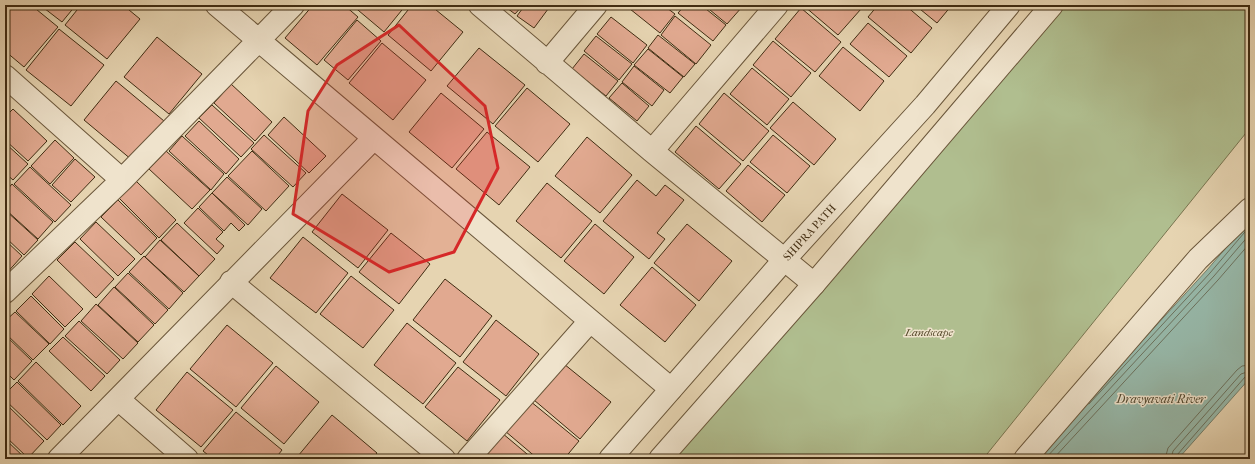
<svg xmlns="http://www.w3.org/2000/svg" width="1255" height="464" viewBox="0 0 1255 464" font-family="'IM FELL French Canon',serif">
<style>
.green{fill:#b0be8f;stroke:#787550}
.water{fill:#97b8a9;stroke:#74806d}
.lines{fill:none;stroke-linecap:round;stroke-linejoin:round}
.shore{stroke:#6c725e;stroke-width:1}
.building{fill:#e1a990;stroke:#402c12}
.minor-casing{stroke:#6a563a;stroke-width:24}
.tertiary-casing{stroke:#6a563a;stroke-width:24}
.minor{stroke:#efe3cc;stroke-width:22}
.tertiary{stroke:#efe3cc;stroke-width:22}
.marked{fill:#d62828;fill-opacity:0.2;stroke:#d62828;stroke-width:3;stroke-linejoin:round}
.labels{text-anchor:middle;stroke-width:3;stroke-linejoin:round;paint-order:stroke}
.street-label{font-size:11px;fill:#402c12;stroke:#efe3cc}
.park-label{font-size:11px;font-style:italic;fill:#56492b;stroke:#efe3cc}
.water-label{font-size:12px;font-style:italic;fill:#514830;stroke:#efe3cc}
</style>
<rect width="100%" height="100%" fill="#e6d4b1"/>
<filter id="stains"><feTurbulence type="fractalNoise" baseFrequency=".005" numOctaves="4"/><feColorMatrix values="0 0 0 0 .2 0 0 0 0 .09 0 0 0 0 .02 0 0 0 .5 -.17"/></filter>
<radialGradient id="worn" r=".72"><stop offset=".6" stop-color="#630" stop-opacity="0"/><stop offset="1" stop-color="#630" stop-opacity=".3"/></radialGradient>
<!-- green -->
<path class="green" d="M1052 5H1250V128L983 459H657Z"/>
<!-- water -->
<path class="water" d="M1250 220V378L1178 459H1034L1207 270Z"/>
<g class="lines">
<!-- shore -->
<path class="shore" d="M1089 404 1210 273 1250 226
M1045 459 1214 276 1250 234
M1053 459 1218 280 1250 243
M1165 459 1168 448 1237 370 1242 366 1250 365
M1171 459 1173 451 1241 374 1250 371
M1176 459 1177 455 1245 377 1250 376"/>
</g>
<!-- building -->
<path class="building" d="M5 5H31L58 27 24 67 5 51Z
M40 5H76L62 22Z
M81 5H123L140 19 107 59 65 25Z
M313 5H344L358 17 317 65 285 38Z
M352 5H406L384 32Z
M412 5H430L463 32 431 71 388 35Z
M503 5H523L515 14Z
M525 5H551L534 28 517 16Z
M625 5H663L675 14 660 33Z
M670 5H681L677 10Z
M685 5H701L726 25 713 41 678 13Z
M704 5H739L742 7 727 24Z
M805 5H857L861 9 838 35 804 6Z
M878 5H905L932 28 911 53 868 17Z
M915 5H952L937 23Z
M801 8 841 42 815 72 775 39Z
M675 16 711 45 696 64 661 35Z
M611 17 647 45 633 63 597 34Z
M357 20 381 41 348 80 324 60Z
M868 23 907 56 889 77 850 44Z
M59 29 104 65 71 106 26 70Z
M658 35 695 64 684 77 648 48Z
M596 36 632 64 619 80 584 51Z
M157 37 202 74 169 114 124 77Z
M773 41 811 73 791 97 753 65Z
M382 43 426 80 393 120 349 83Z
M843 47 884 81 860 111 819 76Z
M479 48 525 85 493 124 447 86Z
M648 49 683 77 670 93 634 65Z
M584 54 618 81 606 96 572 69Z
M634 66 664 90 652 106 622 82Z
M752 68 789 99 767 125 730 94Z
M116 81 164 121 132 160 84 120Z
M622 83 649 106 637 121 609 98Z
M231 84 272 122 255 141 214 103Z
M527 88 570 124 538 162 495 126Z
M441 93 484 129 452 168 409 132Z
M724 93 769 131 743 161 699 124Z
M793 102 836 139 814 165 770 128Z
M212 105 254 143 241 157 199 118Z
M13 109 47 141 28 161 5 140V117Z
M284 117 326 156 309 173 268 135Z
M199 121 239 159 226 174 185 136Z
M696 126 741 164 719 189 675 152Z
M487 132 530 167 499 205 456 169Z
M264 135 306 173 293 187 251 149Z
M773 135 810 166 787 193 750 162Z
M182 136 224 174 211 190 169 151Z
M587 137 632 175 600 213 555 176Z
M55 140 74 158 50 184 31 166Z
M5 143 28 164 13 180 5 173Z
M166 151 210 190 192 209 149 169Z
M252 151 289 186 266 211 228 176Z
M75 159 95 177 71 202 52 185Z
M748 165 785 195 762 222 726 191Z
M30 167 71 205 55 222 14 184Z
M5 175 10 180 5 186Z
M227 177 262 209 248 225 212 193Z
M637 180 656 196 665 185 684 200 657 233 665 239 649 259 603 221Z
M136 181 176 220 159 238 119 198Z
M547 183 592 221 561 258 516 221Z
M12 184 53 222 38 239 5 209V192Z
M212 193 245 225 239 231 231 223 224 231 199 207Z
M342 194 388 230 358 268 312 232Z
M118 200 157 238 141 255 101 217Z
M198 208 223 232 216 239 224 246 217 254 184 223Z
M5 210 38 240 24 255 5 237Z
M96 222 135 259 118 276 80 239Z
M177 223 215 259 199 276 161 240Z
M595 224 634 257 604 294 564 261Z
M687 224 732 261 699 301 654 263Z
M391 233 430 264 399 304 359 272Z
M303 237 348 273 316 313 270 278Z
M5 240 22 256 5 275Z
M160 240 199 276 184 292 145 257Z
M75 242 114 279 96 298 57 260Z
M144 256 183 293 169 309 129 272Z
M652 267 696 305 665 342 620 305Z
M128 273 168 310 155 324 115 287Z
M49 276 83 309 65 327 32 294Z
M351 276 394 310 363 348 320 314Z
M445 279 492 316 460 357 413 320Z
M114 287 154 325 138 342 98 305Z
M31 296 64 329 50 344 16 311Z
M96 304 138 343 123 359 81 321Z
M15 312 49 344 33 360 5 333V321Z
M496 320 539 354 506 396 463 362Z
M79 321 120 360 107 374 65 336Z
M407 323 456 363 423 404 374 365Z
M227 325 273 363 236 407 190 369Z
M5 335 32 361 14 380 5 371Z
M63 337 105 376 91 391 49 351Z
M36 362 81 406 63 425 18 381Z
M564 364 611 402 580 439 534 400Z
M276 366 319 402 284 444 241 408Z
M458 367 500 400 467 441 425 407Z
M187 372 233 410 201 447 156 410Z
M17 382 61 425 47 440 5 400V394Z
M530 401 579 441 564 459H538L505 431Z
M5 403 44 441 28 458 5 436Z
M236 412 282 450 275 459H213L203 451Z
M332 415 377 453 372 459H302L298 456Z
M502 433 533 459H486L482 456Z
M5 439 25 458 23 459H5Z"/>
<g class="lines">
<!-- minor casing -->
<g class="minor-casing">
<path id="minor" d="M217 5 671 389
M480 5 652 151 814 284
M547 63 596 5
M5 76 122 180 293 5
M652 151 777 5
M231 282 444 459
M5 292 122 180
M118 399 187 459
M59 459 374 138
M468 459 590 321
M1025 459 1198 259 1250 209"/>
</g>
<!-- tertiary casing -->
<g class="tertiary-casing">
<g id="tertiary">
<path id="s1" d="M610 459 784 260 925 105 1009 5"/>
<path d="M660 459 814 284 1052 5"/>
</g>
</g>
<!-- minor -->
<use href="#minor" class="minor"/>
<!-- tertiary -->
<use href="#tertiary" class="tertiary"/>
</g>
<!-- marked area -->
<path class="marked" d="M399 25 485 106 498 168 454 252 389 272 293 214 308 111 337 65Z"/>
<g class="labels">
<!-- street labels -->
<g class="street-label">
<text dy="4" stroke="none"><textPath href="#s1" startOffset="302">SHIPRA PATH</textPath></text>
</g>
<!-- park labels -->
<g class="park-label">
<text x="929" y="336">Landscape</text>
</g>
<!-- water labels -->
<g class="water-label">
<text x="1161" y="403">Dravyavati River</text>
</g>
</g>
<!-- margin -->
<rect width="1255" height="464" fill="none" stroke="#e6d4b1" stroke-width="20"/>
<rect x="6" y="6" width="1243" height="452" fill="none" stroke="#402c12" stroke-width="2"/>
<rect x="10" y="10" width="1235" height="444" fill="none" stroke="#402c12"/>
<rect width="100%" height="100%" filter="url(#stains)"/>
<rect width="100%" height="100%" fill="url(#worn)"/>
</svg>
